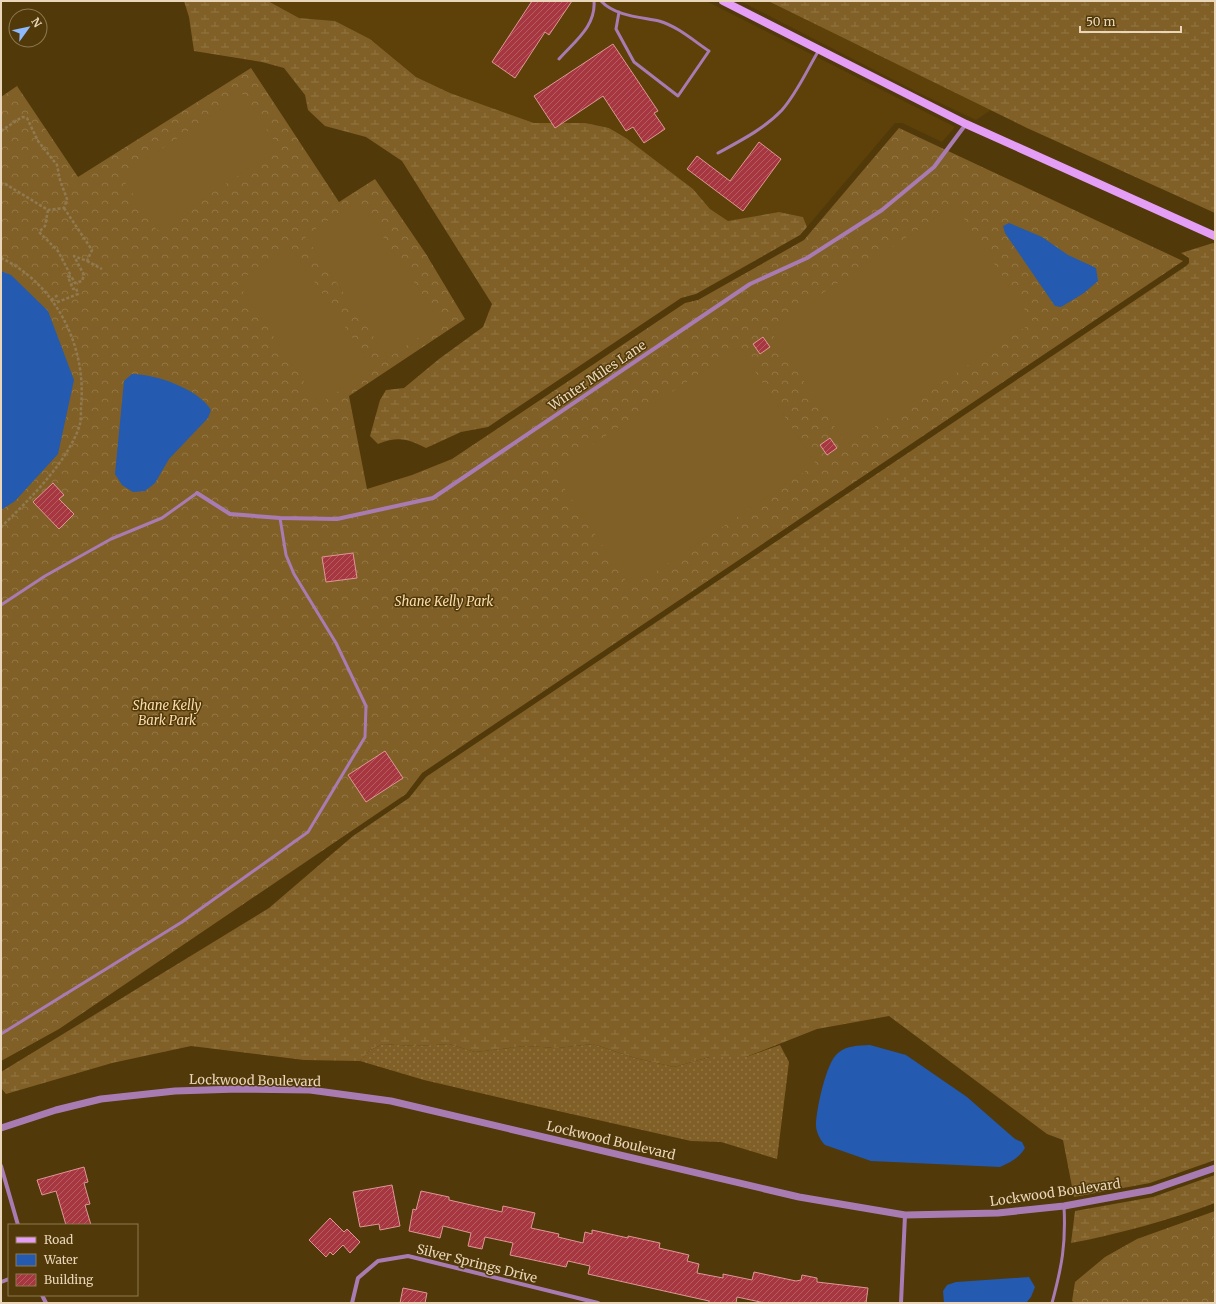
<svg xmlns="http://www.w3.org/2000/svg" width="1216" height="1304" viewBox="0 0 1216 1304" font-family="Merriweather,serif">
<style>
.built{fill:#5d4109}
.grass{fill:url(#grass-dots)}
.forest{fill:url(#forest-crowns)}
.wetland{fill:url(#wetland-marsh)}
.garden{fill:#806026}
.water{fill:#245aaf}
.building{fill:url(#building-hatch);stroke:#de9797}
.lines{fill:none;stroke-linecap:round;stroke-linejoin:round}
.path{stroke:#907a52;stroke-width:2.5;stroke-dasharray:3 2;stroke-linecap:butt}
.service{stroke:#a87cb3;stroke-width:3}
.minor{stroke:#a87cb3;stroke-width:4}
.tertiary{stroke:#a87cb3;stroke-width:7}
.secondary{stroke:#e49ef5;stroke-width:8}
.labels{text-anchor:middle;stroke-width:3;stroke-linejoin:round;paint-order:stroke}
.street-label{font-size:13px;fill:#ead7bb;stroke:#513909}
.park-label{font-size:13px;font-style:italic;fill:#fbddad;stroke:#513909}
</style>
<defs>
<pattern id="grass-dots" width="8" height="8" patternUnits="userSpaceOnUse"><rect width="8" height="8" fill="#806026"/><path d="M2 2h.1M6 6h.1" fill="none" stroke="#927644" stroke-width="1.8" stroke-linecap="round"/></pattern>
<pattern id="forest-crowns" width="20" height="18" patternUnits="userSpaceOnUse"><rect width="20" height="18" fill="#806026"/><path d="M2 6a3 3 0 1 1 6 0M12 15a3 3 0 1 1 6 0" fill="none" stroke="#927644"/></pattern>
<pattern id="wetland-marsh" width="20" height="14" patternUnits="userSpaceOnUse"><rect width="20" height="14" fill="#806026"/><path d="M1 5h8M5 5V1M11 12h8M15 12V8" fill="none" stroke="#927644"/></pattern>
<pattern id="building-hatch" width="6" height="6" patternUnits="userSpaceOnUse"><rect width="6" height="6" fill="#a6363f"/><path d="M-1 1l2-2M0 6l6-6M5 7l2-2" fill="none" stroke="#b75c61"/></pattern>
</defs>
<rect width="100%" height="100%" fill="#513909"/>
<!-- built -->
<path class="built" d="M268 1H706L955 127 942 142 902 123H895L807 227 803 217 779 212 728 222 710 209 693 189 626 138 609 128 534 123 450 93 416 77 370 39 335 21 299 18Z
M740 1H768L991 110 976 120 919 93Z"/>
<!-- grass -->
<path class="grass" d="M383 1044 415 1046 449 1044 475 1052 526 1046 558 1048 593 1044 635 1058 674 1067 710 1057H746L780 1045 789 1062 777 1159 721 1142 691 1141 536 1106 424 1080 360 1061 370 1050Z"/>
<!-- forest -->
<path class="forest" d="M251 68 339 202 375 179 426 254 465 319 349 396 367 489 412 475 452 459 685 303 698 300 804 240 899 128 1183 261 422 773 406 794 59 1029 1 1061V97L17 86 78 177Z
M1215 1211V1303H1075L1072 1301 1075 1282 1105 1257 1137 1239Z"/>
<!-- wetland -->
<path class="wetland" d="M184 1H268L299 18 335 21 370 39 416 77 450 93 534 123H585L609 128 626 138 693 189 710 209 728 221 779 212 803 217 807 227 800 235 696 294 681 298 488 427 461 432 426 448C407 439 399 436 378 444L370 436 380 400 386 390 404 388 439 359 483 327 492 304 402 161 366 137 325 126 308 110 305 95 284 68 262 62 194 51 189 17Z
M768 1H1215V213L1027 128Z
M1213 243 1215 244V1160L1150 1183 1074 1197 1063 1140 1047 1134 889 1016 817 1029 746 1057H710L674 1067 635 1058 593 1044 558 1048 526 1046 475 1052 449 1044 415 1046 383 1044 370 1050 360 1061 304 1060 191 1046 112 1063 6 1094 1 1088V1072L269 908 353 836 409 798 426 777 1186 266 1189 263V258L1181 253Z
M1215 1175V1203C1169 1220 1120 1234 1071 1243L1075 1211 1153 1197Z"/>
<!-- garden -->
<path class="garden" d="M243 94 279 148 157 230 121 176Z
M358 200 441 322 388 358 305 236Z
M955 205 1033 322 847 445 769 329Z
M290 246 373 368 319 404 237 282Z
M739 347 816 464 631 588 553 471Z"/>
<!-- water -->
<path class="water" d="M1009 223 1042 237 1068 255 1096 268 1098 281 1084 293 1061 307 1055 306 1005 233 1003 226Z
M1 271 11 275 48 311 74 380 58 454 15 501 1 510Z
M132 374C155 374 199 389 211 410L208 418 169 459 155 483 145 491 133 492 122 485 115 474 124 381Z
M870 1045 906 1055 967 1097 1015 1139 1022 1142 1025 1148C1019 1158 1011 1162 1000 1167L871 1161 825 1145C820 1140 816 1132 816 1125 816 1111 826 1062 838 1053 847 1045 858 1046 870 1045Z
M1029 1277 1035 1287 1031 1297 1026 1303H944L943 1291 947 1285 956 1282Z"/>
<!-- building -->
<path class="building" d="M532 1H572L549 35 545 32 515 78 492 62Z
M613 44 658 111 654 113 665 129 644 143 633 127 626 131 603 96 555 128 534 96Z
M759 142 781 159 743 211 687 169 697 156 730 181Z
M763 337 770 347 760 354 753 344Z
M830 438 837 448 827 455 820 445Z
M53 483 64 495 59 499 74 514 59 529 33 502Z
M353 553 357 578 326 582 322 557Z
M385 751 403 778 366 802 348 775Z
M84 1167 88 1182 84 1183 90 1204 85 1205 91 1225H66L56 1191 42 1195 37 1180Z
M392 1185 400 1226 380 1230 379 1224 360 1227 353 1192Z
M421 1191 449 1197V1200L502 1212 503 1206 535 1213 531 1228 559 1234 558 1237 583 1243 585 1232 592 1234V1230L628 1238V1236L660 1243 659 1248 689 1255 687 1261 699 1264 697 1273 723 1278V1274L752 1280 754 1272 796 1281 801 1280 802 1275 817 1278V1282L868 1288 866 1303H765L737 1297 736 1303H709V1301L588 1274 590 1266 568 1261 566 1267 510 1255 513 1243 485 1237 482 1249 468 1246 471 1233 443 1226 440 1238 409 1231 413 1209 416 1210Z
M330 1218 344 1232 347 1229 360 1242 350 1253 343 1245 333 1255 330 1252 326 1257 309 1240Z
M403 1288 427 1293 425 1303H400Z"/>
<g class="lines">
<!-- path -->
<path class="path" d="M1 131 22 117 27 118 38 141 57 165 60 180 67 199 64 208 48 210 7 185 1 183
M64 208 92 250 87 261 74 256 84 275 82 281 75 283 71 276
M48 210 45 226 39 232 58 251 71 276 68 277 73 289 76 288 78 294 55 303
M1 258C56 284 87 347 81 406 81 412 81 419 80 424 69 461 28 501 1 527
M87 261 102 269
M51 300 58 295"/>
<!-- service -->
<path class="service" d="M601 1C615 16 640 17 659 21 677 26 694 41 709 51L678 96 634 62 616 29 619 12
M559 59C575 41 596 26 594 1
M718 153C740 141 764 129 782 110 797 93 807 70 819 50
M1 605 45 576 111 539 162 518 197 493
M1 1034 182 922 308 832 365 737 366 706 336 643 294 574 286 555 280 518
M1052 1303C1062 1266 1066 1244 1064 1206"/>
<!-- minor -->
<path class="minor" d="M197 493 230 514 280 518 337 519 433 498 750 284 807 258 882 210 934 167 966 124
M1 1166 18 1225
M1 1282 9 1279
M42 1295 46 1303
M352 1303 358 1278 378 1261 408 1256 598 1303
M901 1303 905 1215"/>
<!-- tertiary -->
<path class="tertiary" d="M1 1128 56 1110 101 1099 175 1091 238 1089 310 1090 391 1101 799 1197 905 1215 998 1213 1064 1206 1151 1190 1215 1168"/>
<!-- secondary -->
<path class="secondary" d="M723 1 966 124 1215 236"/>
</g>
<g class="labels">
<!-- street labels -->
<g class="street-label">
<text transform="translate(597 375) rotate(-34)" y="5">Winter Miles Lane</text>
<text transform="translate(255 1080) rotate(1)" y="5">Lockwood Boulevard</text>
<text transform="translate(611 1140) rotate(13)" y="5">Lockwood Boulevard</text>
<text transform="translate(1055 1192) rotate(-8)" y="5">Lockwood Boulevard</text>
<text transform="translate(477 1263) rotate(14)" y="5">Silver Springs Drive</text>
</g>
<!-- park labels -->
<g class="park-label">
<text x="444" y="606">Shane Kelly Park</text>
<text x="167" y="710">Shane Kelly<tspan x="167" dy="15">Bark Park</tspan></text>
</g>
</g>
<!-- border -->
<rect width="1216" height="1304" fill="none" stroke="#ead7bb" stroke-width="4"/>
<!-- legend -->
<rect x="8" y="1224" width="130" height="72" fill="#513909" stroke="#8e7850"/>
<rect x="16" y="1237" width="20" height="6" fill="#e49ef5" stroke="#8e7850"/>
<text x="44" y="1244" font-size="12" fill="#ead7bb">Road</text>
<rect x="16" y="1254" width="20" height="12" fill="#245aaf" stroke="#8e7850"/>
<text x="44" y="1264" font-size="12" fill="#ead7bb">Water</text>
<rect x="16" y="1274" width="20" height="12" fill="url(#building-hatch)" stroke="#8e7850"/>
<text x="44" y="1284" font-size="12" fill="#ead7bb">Building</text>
<!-- north arrow -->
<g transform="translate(28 28) rotate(57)"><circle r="19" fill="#513909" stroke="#8e7850"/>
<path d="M0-3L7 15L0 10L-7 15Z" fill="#8eb9fc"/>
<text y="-6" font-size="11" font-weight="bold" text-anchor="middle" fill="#ead7bb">N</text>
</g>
<!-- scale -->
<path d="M1080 26v6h101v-6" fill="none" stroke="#ead7bb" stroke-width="2"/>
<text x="1086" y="26" font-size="12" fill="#ead7bb" stroke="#513909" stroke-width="3" paint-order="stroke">50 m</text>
</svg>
